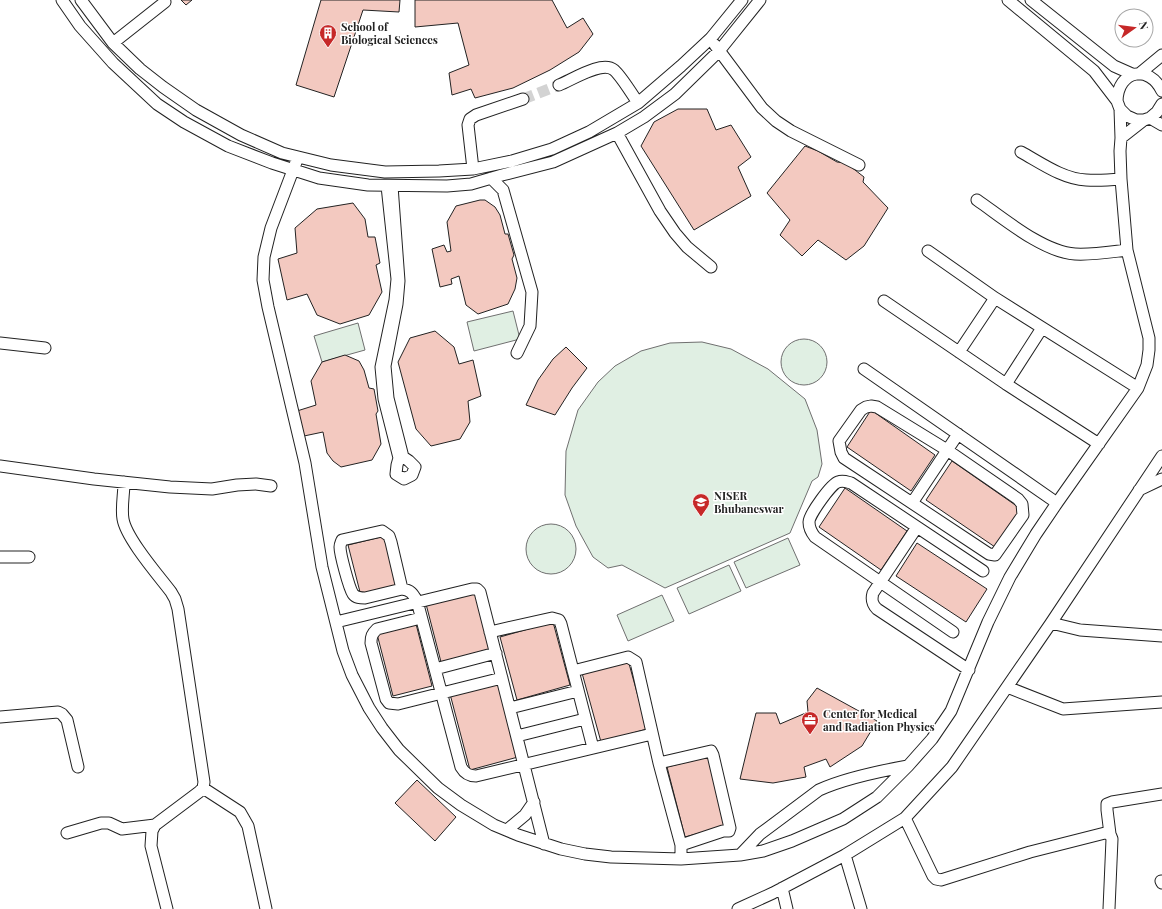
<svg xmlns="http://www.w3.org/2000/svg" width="1162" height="909" viewBox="0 0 1162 909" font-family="'Playfair Display',serif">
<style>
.green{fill:#e0efe3;stroke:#6f6f6f}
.building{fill:#f3c9c0;stroke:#222}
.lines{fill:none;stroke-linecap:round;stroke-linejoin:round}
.minor-tunnel{stroke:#d3d3d3;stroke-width:11;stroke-dasharray:11 5.5;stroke-linecap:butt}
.minor-casing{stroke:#222;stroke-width:13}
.minor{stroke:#fff;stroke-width:11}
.labels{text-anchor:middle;stroke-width:3;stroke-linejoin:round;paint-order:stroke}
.poi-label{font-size:11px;font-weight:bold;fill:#222;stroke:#fff;text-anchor:start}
</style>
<rect width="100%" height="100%" fill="#fff"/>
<!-- green -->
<path class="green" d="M513 311 520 339 474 351 467 322Z
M358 323 365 350 322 362 314 336Z
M781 362a23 23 0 1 1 46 0a23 23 0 1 1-46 0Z
M702 342 731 349 768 369 805 399 817 430 822 464 818 477 812 481 790 533 665 588 622 565 608 568 593 557 576 526 565 495 566 451 578 410 598 382 615 366 641 351 670 343Z
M526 549a25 25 0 1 1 50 0a25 25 0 1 1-50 0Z
M788 538 800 565 746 588 734 562Z
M729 565 741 591 689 614 677 588Z
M662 595 674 621 628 641 617 615Z"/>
<!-- building -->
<path class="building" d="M181 0H192L186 5Z
M321 0H400L399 12 363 10 334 97 296 85Z
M415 0H552L567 28 583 18 593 34 579 52 550 70 513 88 475 98 471 89 452 95 449 73 469 65 458 23 415 27Z
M678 109H707L716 130 731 125 751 157 738 167 751 196 694 230 641 146 654 122Z
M805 146 818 151 837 162 846 163 864 177 863 182 888 208 864 246 846 260 818 240 802 256 780 235 790 220 767 193Z
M480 200H485L495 207 500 215 505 234H508L514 255 512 259 517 278 515 289 508 304 478 314 466 305 459 276 451 279 452 284 440 287 432 249 444 245 447 252 451 251 447 222 456 206Z
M353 203 365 219 368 237H375L380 263 376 265 382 292 369 315 340 324 317 315 307 294 287 300 278 259 297 253 295 228 317 209Z
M435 331 454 347 459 364 473 360 481 396 468 401 470 422 460 439 431 446 416 429 398 362 410 338Z
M566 347 587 368 572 388 555 415 526 405 538 380 553 359Z
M345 355 359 361 364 370 369 388 374 389 378 411 376 414 381 444 372 460 341 467 333 461 327 453 323 432 304 436 297 411 316 405 311 381 322 362Z
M871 410 935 455 911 491 847 447Z
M952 461 1021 509 995 547 926 500Z
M845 488 907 531 881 570 819 527Z
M385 536 397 587 361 596 348 545Z
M917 543 987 589 966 622 896 576Z
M475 591 490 649 441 662 426 604Z
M553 622 570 685 517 700 500 637Z
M416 624 432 686 393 696 377 634Z
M628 660 647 729 601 742 582 673Z
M498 681 518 757 470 770 450 694Z
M817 688 877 721 862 746 830 767 826 759 804 767 806 777 773 783 740 779 756 713H776L780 724 808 712 807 701Z
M711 756 729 825 685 837 667 767Z
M417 780 456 817 435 841 395 803Z"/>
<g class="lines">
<!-- minor-tunnel -->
<path class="minor-tunnel" d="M523 99 559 85"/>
<!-- minor casing -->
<g class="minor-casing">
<path id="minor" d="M62 0 80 26 113 63 157 104 184 122 228 146 272 163 319 178 368 185 447 186 471 184 502 175 553 162 617 133 644 117 675 94 719 51 760 0
M81 0 113 43 140 69 163 87 196 110 241 135 282 153 331 165 385 172 439 171 473 169 512 161 552 149 589 132 638 103 681 66 711 38 742 0
M1008 0 1094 71 1117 101 1120 109 1127 116 1136 120H1144L1150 118 1157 112 1162 104
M1031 0 1114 66 1132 74
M113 43 165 2
M715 45 762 108 776 121 791 131 859 165
M1139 74 1162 55
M559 85C572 80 602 60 614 70 621 76 632 94 638 103
M1117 101C1118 70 1149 64 1162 91
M1120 109 1121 138 1144 120
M1150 118 1162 125
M617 133 660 211 675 233 687 247 711 267
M1021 152C1041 163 1063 179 1086 180 1098 181 1110 180 1121 179
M298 157 271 228 264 257 263 280 268 307 305 463 322 567 343 651 352 675 369 708 382 728 399 750 438 788 461 805 494 825 518 835 561 849 585 854 611 857 681 859 740 855 763 851 792 841 843 819 877 797 908 766 932 739 951 711 988 622 1010 577 1036 534 1057 503 1138 388 1147 365 1149 350V338L1127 250 1121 179 1120 151 1121 138
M473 169 468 125 470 119 476 115 523 99
M491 178 503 190 532 292 530 326 517 353
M387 186 397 279 395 300 381 367 384 399 399 458 397 465 396 474 404 479 412 475 415 467 409 461 403 457 388 398 385 366 397 304 399 281 392 186
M977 200C1003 218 1043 252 1075 254 1092 255 1110 252 1127 250
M928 251 995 298 1138 388
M884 301 1006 384 1099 444
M0 343 45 348
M959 352 995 298
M864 369 1057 503
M1006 384 1042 328
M871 406 877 407 947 450 1018 499 1022 504 1023 515 995 555 989 554 844 458 841 452 839 441 861 410 866 407Z
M0 466 94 479 170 487 212 489 237 485 256 484 271 486
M124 482C124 494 121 508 123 519 126 538 158 575 171 592L175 599 178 609 204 782 203 788 199 792 155 825 152 831 151 846 167 909
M1139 490 1162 479
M912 503 958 434
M917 527 873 593C871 600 872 604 877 609L969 670
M0 557H29
M402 589 391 542 389 536 382 531 342 540C341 543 340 544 340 547 340 554 349 588 353 594 356 598 360 598 365 598L402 589C411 590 413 594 417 601L461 767C465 774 469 776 476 776L652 734
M421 618 377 629C372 634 371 636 371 643L386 699 389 703 398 704 502 678
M336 622 472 589H477L480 592 544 844
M1051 623 1080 630 1162 636
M490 632 552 618 559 620 561 624 593 748
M953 632 815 537C811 532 809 528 809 522 809 515 831 484 838 482 843 480 847 482 851 483L983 571
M435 669 496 653
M573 671 628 657 636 662 659 763 681 845V859
M1007 687 1063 709 1162 702
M510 708 578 691
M0 717 58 712 62 714 67 720 78 767
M517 736 585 719
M659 763 711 751 713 755 730 828 729 831H723L681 845
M203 788 240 812 248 826 266 909
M905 818 933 876 936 879 941 880 1030 852 1105 833 1110 834 1112 839 1109 909
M507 830 525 815 534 802
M67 833 101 823H109L122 829 155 825
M1110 834 1107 810V804L1112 802 1162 794
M740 855 760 834 819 790C845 778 880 771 908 766
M845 855 861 909
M1161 881 1162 883
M782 888 787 909
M738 909 773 893 845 855 905 818 952 767 1051 623 1162 456"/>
</g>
<!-- minor -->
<use href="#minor" class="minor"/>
</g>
<!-- icons -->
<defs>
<g id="building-pin" transform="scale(0.9)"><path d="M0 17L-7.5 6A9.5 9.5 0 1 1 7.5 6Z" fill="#c62828" stroke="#fff"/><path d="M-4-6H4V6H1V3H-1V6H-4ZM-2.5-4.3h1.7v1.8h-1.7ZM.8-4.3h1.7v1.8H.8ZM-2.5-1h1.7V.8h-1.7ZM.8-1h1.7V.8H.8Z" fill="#fff"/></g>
<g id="university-pin" transform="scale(0.9)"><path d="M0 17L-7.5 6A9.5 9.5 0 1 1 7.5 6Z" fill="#c62828" stroke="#fff"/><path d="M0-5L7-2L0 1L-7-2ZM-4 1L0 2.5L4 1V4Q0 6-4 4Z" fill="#fff"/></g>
<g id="office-pin" transform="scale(0.9)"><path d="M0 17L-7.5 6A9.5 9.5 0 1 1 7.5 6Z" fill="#c62828" stroke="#fff"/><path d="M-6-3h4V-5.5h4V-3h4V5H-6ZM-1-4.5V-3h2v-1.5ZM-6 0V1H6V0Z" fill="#fff"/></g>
</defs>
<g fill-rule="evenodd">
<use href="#building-pin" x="328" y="33"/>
<use href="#university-pin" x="701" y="502"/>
<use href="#office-pin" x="810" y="720"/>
</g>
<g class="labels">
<!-- poi labels -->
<g class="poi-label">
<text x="341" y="31">School of<tspan x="341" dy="13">Biological Sciences</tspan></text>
<text x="714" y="500">NISER<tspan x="714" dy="13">Bhubaneswar</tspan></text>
<text x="823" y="718">Center for Medical<tspan x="823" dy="13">and Radiation Physics</tspan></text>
</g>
</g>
<!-- north arrow -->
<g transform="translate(1134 28) rotate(76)"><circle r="19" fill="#ffffff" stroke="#a7a7a7"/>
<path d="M0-3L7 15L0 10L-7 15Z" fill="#c62828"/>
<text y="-6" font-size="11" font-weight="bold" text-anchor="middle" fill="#222222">N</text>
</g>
</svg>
